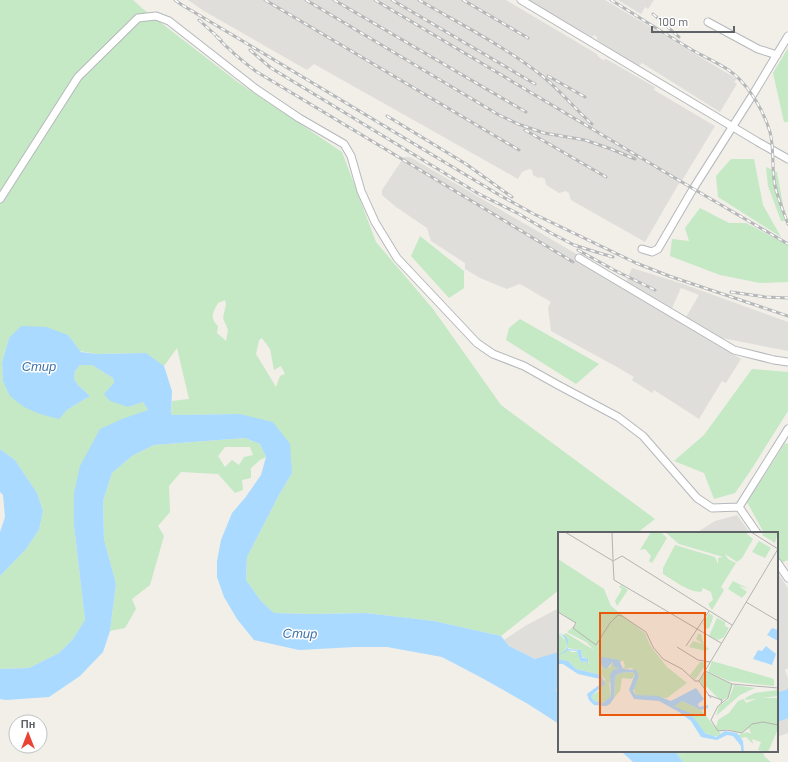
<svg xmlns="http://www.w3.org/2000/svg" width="788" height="762" viewBox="0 0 788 762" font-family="Barlow,sans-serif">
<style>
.industrial{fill:#e0deda}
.green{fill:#c5e8c5;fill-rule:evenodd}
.water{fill:#aadaff}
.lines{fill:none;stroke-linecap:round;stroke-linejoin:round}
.minor-casing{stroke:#b5b8bc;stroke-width:9}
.minor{stroke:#fff;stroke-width:7}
.rail-casing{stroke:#b6b7b8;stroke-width:3}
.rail{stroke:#fff;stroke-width:1.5;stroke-dasharray:4.5;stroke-linecap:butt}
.labels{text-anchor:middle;stroke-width:3;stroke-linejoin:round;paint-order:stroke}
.water-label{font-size:13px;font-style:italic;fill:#4174aa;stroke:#fff}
.inset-road{fill:none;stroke:#b3b3b1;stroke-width:1}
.view{fill:#e8590c;fill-opacity:0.15;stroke:#e8590c;stroke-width:2}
.inset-edge{fill:none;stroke:#5f6368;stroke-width:2}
</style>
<rect width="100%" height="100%" fill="#f1efe8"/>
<!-- industrial -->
<path class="industrial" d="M188 0H506L597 54 598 56 600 58 603 60 606 59 655 87 654 90 715 126 683 179 678 185 645 242 571 200 569 193 566 191 559 193 546 185 545 179 541 177 538 178 533 175 532 170 529 169 522 172 518 179 314 64 307 70 204 11Z
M528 0H605L737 79 734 82 737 84 720 112 642 63 639 66 597 40V37L595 36 594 35 592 37Z
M618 0H654L648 9 645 7 641 14Z
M404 157H410L580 256 679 321 741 359 726 383 722 381 699 419 654 390 652 393 632 380 634 377 617 367 551 331 548 307 551 302 520 284 507 289 480 278 465 269V263L431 241 427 228 396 207 382 195V190Z
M632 268 683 284 788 322V351L722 338 686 317 699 295 681 288 672 308 626 282Z
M737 515 750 533H696L715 521Z
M777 572 788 588V668L785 670 788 678V733L777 737Z
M559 608V694L535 659 509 646 504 640 525 626Z"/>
<!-- green -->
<path class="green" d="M0 0H133L143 9 239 83 342 152 376 242 433 309 501 405 655 519 637 533H559V590L501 636 434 621 366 613 315 614 274 613 261 601 246 580 247 557 279 495 292 473 240 414 171 415 172 401 189 399 177 348 164 366 145 353 97 354 80 351 68 335 9 338 2 363 3 381 59 418 67 410 90 396 78 385 74 379 75 371 80 365H92L113 378 114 383 128 407 143 402 148 410 74 526 85 620 73 639 59 653 29 668 0 669V576L26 549 39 530 43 511 37 493 15 460 0 449ZM225 300 226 304 223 318 228 330 226 341 217 333 218 326C209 318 213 312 218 303ZM262 338 270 349 274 370 281 366 285 374 280 376 276 387 256 354 259 340Z
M788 48V122H784L773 73Z
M731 159H754L763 205 781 237 718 197 716 176Z
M766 167 777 172 786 221H781L768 186Z
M700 208 729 223H746L788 245V282L760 283 720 275 670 256 672 239 689 241 685 228Z
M420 236 464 271V288L449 298 411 256Z
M520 319 599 364 576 384 506 340 509 328Z
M752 369 788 372V411L749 473 735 493 714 499 704 473 674 461 704 435Z
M245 438 260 444 266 457 260 460 251 468V478L242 480 243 490 235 493 218 474 181 472 169 486 170 512 158 526 164 536 150 585 132 599 136 609 125 628 110 631 116 584 104 539 103 501 112 473 132 456 154 445ZM225 447H250L253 455 244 457 239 465 232 460 225 467 218 456Z
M785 443 788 444V560L781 563 777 556V533H764L747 502Z
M675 751H762L765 757 771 762H683Z"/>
<!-- water -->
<path class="water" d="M21 326 46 327 68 335 81 352 97 354 146 353 164 366 172 391 171 415 240 414 273 422 290 444 292 473 279 495 247 557 246 580 261 601 274 613 315 614 366 613 434 621 501 636 509 646 535 659 559 652V684L556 690 559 694V724L528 704 482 678 442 657 387 647H355L299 650 254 640 237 619 224 597 217 577V561L221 540 232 513 245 498 261 475 266 457 260 444 245 438 154 445 132 456 112 473 103 501 104 539 116 584 110 631 103 652 80 676 49 697 6 700 0 699V669L29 668 59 653 73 639 85 620 74 526V493L80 466 100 429 122 419 148 410 143 402 128 407 110 401 104 394 114 383 113 378 92 365H80L75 371 74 379 78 385 90 396 67 410 59 419 40 414 24 407 10 396 3 381 2 363 9 338Z
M0 449 15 460 37 493 43 511 39 530 26 549 0 576V532L5 517 3 495 0 492Z
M788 689V718L777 722V693Z
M620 751H675L683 762H633L623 753Z"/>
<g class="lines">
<!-- minor casing -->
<g class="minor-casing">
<path id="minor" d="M521 0 758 142 788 159
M708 22 758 49 777 55
M0 199 78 77 138 18 156 16 169 21 256 89 299 118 344 144 351 156 361 191 375 222 397 258 477 343 493 354 524 366 558 385 618 417 643 436 697 498 712 508 739 507 788 429
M642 249 652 252 658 249 693 189 752 96 788 36
M579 258 734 350 774 360 788 362
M739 507 757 533
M777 562 788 578"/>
</g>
<!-- minor -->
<use href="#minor" class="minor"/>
<!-- rail casing -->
<g class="rail-casing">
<path id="rail" d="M175 0 182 5 251 46 501 196 534 214 636 263 669 276 788 316
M265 0 519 150
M306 0 499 115 518 124 544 133 585 140 611 149 635 159
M334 0 526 112
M375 0 680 181 788 244
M392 0 535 84
M419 0C460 24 504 46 541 75 560 90 574 108 592 124
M463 0 528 38
M611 0C639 17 666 35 694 51 710 60 729 67 742 82 754 95 765 115 770 132 774 148 772 164 774 180 776 195 783 210 788 224
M653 14 679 37
M199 20 221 40
M216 36C229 50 242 61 257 72L573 262
M250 50 271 68 479 194 519 214 551 233 574 245 596 252 613 257
M548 76 585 97
M387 116 466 164 512 197
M525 130 606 177
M578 250 614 270 655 290
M731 292 765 297 788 298"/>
</g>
<!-- rail -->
<use href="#rail" class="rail"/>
</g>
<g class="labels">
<!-- water labels -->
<g class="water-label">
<text x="39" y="371">Стир</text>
<text transform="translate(300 633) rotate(1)" y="5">Стир</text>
</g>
</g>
<!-- overview -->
<g transform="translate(558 532)">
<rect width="220" height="220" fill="#f1efe8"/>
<path d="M93 0H103L109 6 94 31 91 29 93 24 87 17 82 18ZM107 0H187L195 7 184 26 179 30 167 22 170 27 178 31 163 55 166 58 154 78 150 72 155 68 153 60 145 56 143 60 135 59 124 54 105 42V36L117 13 157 25 160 32V26L165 25 121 12ZM206 0H220L217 11 204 3ZM201 9 213 16 207 26 194 20ZM0 27 46 57 53 74 87 101 92 113 109 135 129 151 109 166 78 163 75 156 81 144 74 136 64 137 67 134 65 128 63 130 52 128 49 137 53 134 52 130 61 136 51 151 53 164 45 171 36 169 33 164 41 159 47 147 43 143 18 137 10 129 0 127V123L10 117 13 120H21L23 130 28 129 31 132 30 128 27 127 29 125H24L23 118 10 116 5 103 8 101 36 118 28 110 9 100 19 92 0 79ZM175 49 191 57 181 54 189 60 184 66 170 57ZM63 53 70 58 59 74 57 69 64 57 61 55ZM151 81 155 84 154 89 151 96 147 97 145 91ZM159 86 167 90V94L171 96 166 105 160 108 151 104ZM0 101 10 111 7 119 3 122H0ZM140 102H143L146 113 151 117 148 119 131 115 135 109 145 112 138 107ZM154 129 216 147V154L171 149 150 140ZM142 130 149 131 137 148 132 143ZM74 140 77 142 74 147 64 146 62 159 56 166 57 144 62 141ZM147 140 174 152 170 165 163 169 149 155 146 156 142 148ZM176 153 197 156 182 163 158 184 161 174 171 167ZM220 158V164L188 168 187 166 197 161ZM201 166H220V197L210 220 200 218 203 210 194 207 195 212 188 205 183 206 180 203 189 200 193 202 191 196 184 201 169 197 160 199 158 195 160 188 171 181 180 169 186 167 188 171ZM124 169 143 178 163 202 162 204H155L143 199 136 187 117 175 116 173Z" fill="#c5e8c5"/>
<path d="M214 96 220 98V109L209 103ZM0 100 8 105 10 108V117L23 118 24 126 29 125 27 127H30V133L28 129 23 130 19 119 10 118 8 120 0 123 7 119 10 114 7 106ZM208 114 218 122 214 133 195 127 200 118 204 119ZM44 125 61 128 65 137 78 138 81 144 75 159 78 163 100 164 113 169 138 156 146 167 140 172 141 175 150 173V176L143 178 124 169 116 174 132 181 147 201 158 205 167 199 179 201 185 209 186 220H183V214L175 204 169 203 159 208 143 205 133 189 121 180 101 169 76 167 71 158 77 142 74 140 62 141 57 144 56 166 52 172 48 174 36 173 31 168 29 162 41 153 42 147 20 142 5 132H0V127L10 129 18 137 43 143 47 152 33 164 36 169 45 171 53 164 52 143 55 138 61 136 56 135 54 130 49 137 45 135 42 130Z" fill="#aadaff"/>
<path class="inset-road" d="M7 0 55 29 56 48 163 111M54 0 55 28M55 29 64 24 174 93M188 70 220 89M0 80 18 91 15 96 38 113 52 91 60 83 64 84 88 100 95 115 105 127 124 137 137 149H141L220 17 193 0M128 114 151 79M119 115 140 128 152 130M147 139 174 152 220 156M141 149 153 166M174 152 170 166 160 174 153 188 160 199 169 198 184 201 194 192 205 190 220 193M150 163 164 168 163 171"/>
<path class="view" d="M42 81H147V183H42Z"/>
<rect width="220" height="220" class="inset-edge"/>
</g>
<!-- north arrow -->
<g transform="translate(28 734)"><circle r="19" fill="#ffffff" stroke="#bfc1c3"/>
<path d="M0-3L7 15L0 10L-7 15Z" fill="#ea4335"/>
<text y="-6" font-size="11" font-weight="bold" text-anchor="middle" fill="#5f6368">Пн</text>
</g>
<!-- scale -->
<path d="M652 26v6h82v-6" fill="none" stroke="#5f6368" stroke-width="2"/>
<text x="658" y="26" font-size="12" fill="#5f6368" stroke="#ffffff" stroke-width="3" paint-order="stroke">100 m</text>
</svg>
